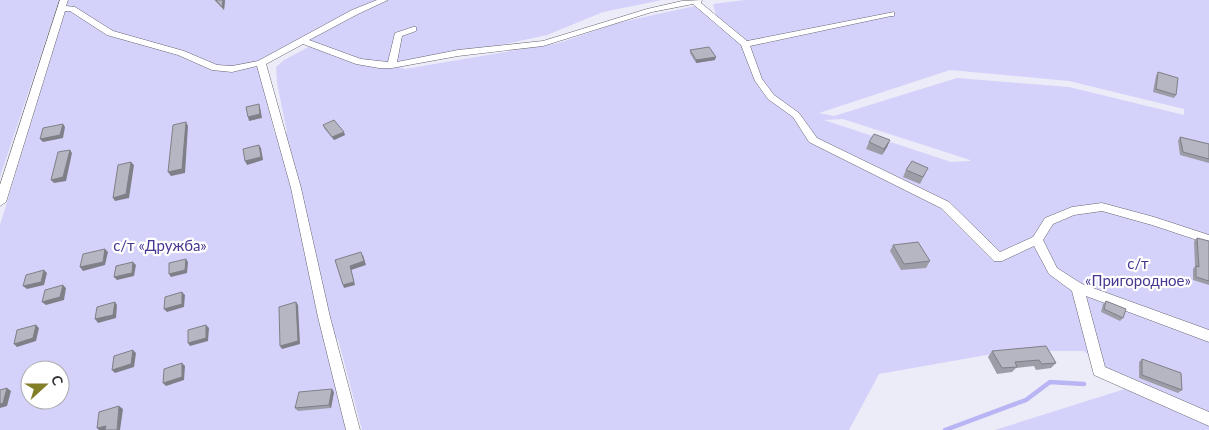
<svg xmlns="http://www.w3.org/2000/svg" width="1209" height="430" viewBox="0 0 1209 430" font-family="Lato,sans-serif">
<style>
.green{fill:#d4d2fa;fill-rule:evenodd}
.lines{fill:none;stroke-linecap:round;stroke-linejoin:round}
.stream{stroke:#b9b4f4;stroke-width:4.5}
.street-casing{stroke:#64646f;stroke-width:1}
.street{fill:#fff;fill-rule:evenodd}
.wall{fill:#9d9da7}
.shaded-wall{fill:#7f7f88}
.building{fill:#b6b6c2;stroke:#7f7f88}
.labels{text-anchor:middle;stroke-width:4.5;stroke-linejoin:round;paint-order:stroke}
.park-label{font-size:15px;fill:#483691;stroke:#fff}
</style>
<rect width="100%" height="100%" fill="#ecebf8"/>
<!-- green -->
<path class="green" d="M0 0H59L0 177Z
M68 0H662L603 12 547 35 399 67 405 69 559 43 617 23 695 6 720 28 713 4 745 0H1209V430H995L1128 388 1084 351H1009L879 374 849 430H362L338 339 324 342 346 430H0V225ZM304 37 316 43 284 60 276 67 277 83 287 132 275 135 257 62ZM950 70 1069 81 1184 109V115L1069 87 957 78 834 116 819 113ZM843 119 970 160V161L951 162 824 120ZM30 370H60V400H30Z"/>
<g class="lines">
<!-- stream -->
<path class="stream" d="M945 430 1026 400 1050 382 1084 384"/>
<!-- street casing -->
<g class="street-casing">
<path id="street" d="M60 0H68L66 6 75 7 113 31 184 51 217 65 232 66 258 61 352 10 377 0H388L358 14 309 40 361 59 388 62 395 33 413 27H416V31L402 36 397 62 458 50 543 41 647 9 682 1 702 0 701 3 747 41 894 12V16H891L750 46 762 79 774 95 799 113 817 138 949 202 1000 252 1033 237 1045 218 1072 207 1102 203 1154 217 1209 235V244L1152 225 1102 211 1074 215 1053 224 1043 240 1057 268 1082 284 1209 330V342L1086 296 1105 367 1209 412V426L1094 375 1072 291 1049 274 1034 246 1002 261H994L941 208 809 142 793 117 768 99 755 81 741 45 693 4 652 12 543 46 458 56 392 68H379L356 64 303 44 266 64 301 188 330 317 360 430H346L318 317 291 188 257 66 232 72 212 70 178 55 107 35 70 11H65L6 202 0 206V185Z"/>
</g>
<!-- street -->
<use href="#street" class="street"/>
</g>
<!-- wall -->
<path class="wall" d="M214 0H225L224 10Z
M690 50 715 60 696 63 690 53Z
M1158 72 1176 95 1174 98 1153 92 1156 76Z
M323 125 345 135 334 140 324 128Z
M1180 137 1209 144V163L1180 155 1178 141Z
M890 140 887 147 882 155 866 149 869 142Z
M906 170 925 174 920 184 903 177Z
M1197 238 1209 241V285L1193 280V269L1195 266 1194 241Z
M893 245 930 261 926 268 901 270 890 251Z
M1106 301 1123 318 1120 321 1101 312 1103 304Z
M992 351 1056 363 1051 368 1036 370 1034 366 1016 368 1012 372 997 374 988 357Z
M1142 359 1182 390 1178 393 1139 378V362Z
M334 392 331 408 298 411 295 408Z"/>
<!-- shaded-wall -->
<path class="shaded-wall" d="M223 0H225L224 10 222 7Z
M716 57 715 60 696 63V60Z
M259 104 260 107 262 118 249 121 248 117Z
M186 122 188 126 185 173 171 176 168 172Z
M63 124 65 127 63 138 43 142 40 139Z
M344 132 345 135 334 140 332 137Z
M890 140 887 147 882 155 884 149Z
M259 145 261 148 263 160 247 165 245 161Z
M70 150 72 153 66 181 54 183 51 180Z
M131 162 134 165 129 198 115 201 113 198Z
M105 249 108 252 105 265 83 271 80 267Z
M363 255 366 265 351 270 355 285 344 288 343 285 350 266Z
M186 259 188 262 187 273 171 277 169 274Z
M133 262 136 265 134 276 117 280 114 277Z
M44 270 47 273 44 285 27 289 23 286Z
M63 285 66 288 64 300 46 305 42 302Z
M182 292 185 295 184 307 167 312 164 309Z
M115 302 117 305 116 318 98 323 95 319Z
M296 302 298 305 300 344 282 349 280 346Z
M36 325 39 328 36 341 17 347 14 344Z
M206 325 209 328 208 341 190 346 188 343Z
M133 350 136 353 134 367 115 373 112 370Z
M182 363 185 366 184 380 166 386 163 383Z
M7 388 11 391 7 406 0 408V404Z
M332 389 334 392 331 408 329 405Z
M119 406 123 409 120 430H117Z
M106 426 109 429 104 430H99L97 428Z"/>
<!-- building -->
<path class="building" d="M216 0H223L222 7Z
M709 47 716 57 696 60 690 50Z
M1158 72 1178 78 1176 95 1156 89Z
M259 104 260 114 248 117 246 107Z
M334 120 344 132 332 137 323 125Z
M186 122 182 169 168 172 173 125Z
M63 124 60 135 40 139 43 128Z
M874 134 890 140 884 149 869 142Z
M1180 137 1209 144V159L1183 152Z
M259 145 261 157 245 161 243 149Z
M70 150 63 177 51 180 58 152Z
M912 161 928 168 923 177 906 170Z
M131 162 126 194 113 198 118 165Z
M1197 238 1209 241V281L1196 277V266L1199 267Z
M918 242 930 261 904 264 893 245Z
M105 249 103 262 80 267 83 254Z
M361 252 364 261 350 266 354 282 343 285 335 260Z
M186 259 185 270 169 274V263Z
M133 262 132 273 114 277 116 266Z
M44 270 41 282 23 286 26 275Z
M63 285 60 297 42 302 45 290Z
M182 292V304L164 309 165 297Z
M1106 301 1126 309 1123 318 1104 309Z
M115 302 113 315 95 319 97 307Z
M296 302 298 341 280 346 279 307Z
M36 325 33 338 14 344 17 330Z
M206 325V338L188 343V330Z
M1046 346 1056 363 1042 364 1039 360 1015 362 1017 367 1002 368 992 351Z
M133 350 131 364 112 370 114 356Z
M1142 359 1181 373 1182 390 1142 375Z
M182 363V377L163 383 164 369Z
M7 388 3 403 0 404V390Z
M332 389 329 405 295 408 299 392Z
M119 406 117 430H105L106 426 97 428 99 412Z"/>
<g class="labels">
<!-- park labels -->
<g class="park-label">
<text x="160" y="251">с/т «Дружба»</text>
<text x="1138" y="269">с/т<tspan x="1138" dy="17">«Пригородное»</tspan></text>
</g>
</g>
<!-- north arrow -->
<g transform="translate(45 385) rotate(69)"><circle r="24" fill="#ffffff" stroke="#acacae"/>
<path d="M0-4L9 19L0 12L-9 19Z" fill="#827f27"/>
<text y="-8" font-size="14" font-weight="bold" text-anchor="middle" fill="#303035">С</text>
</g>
</svg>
